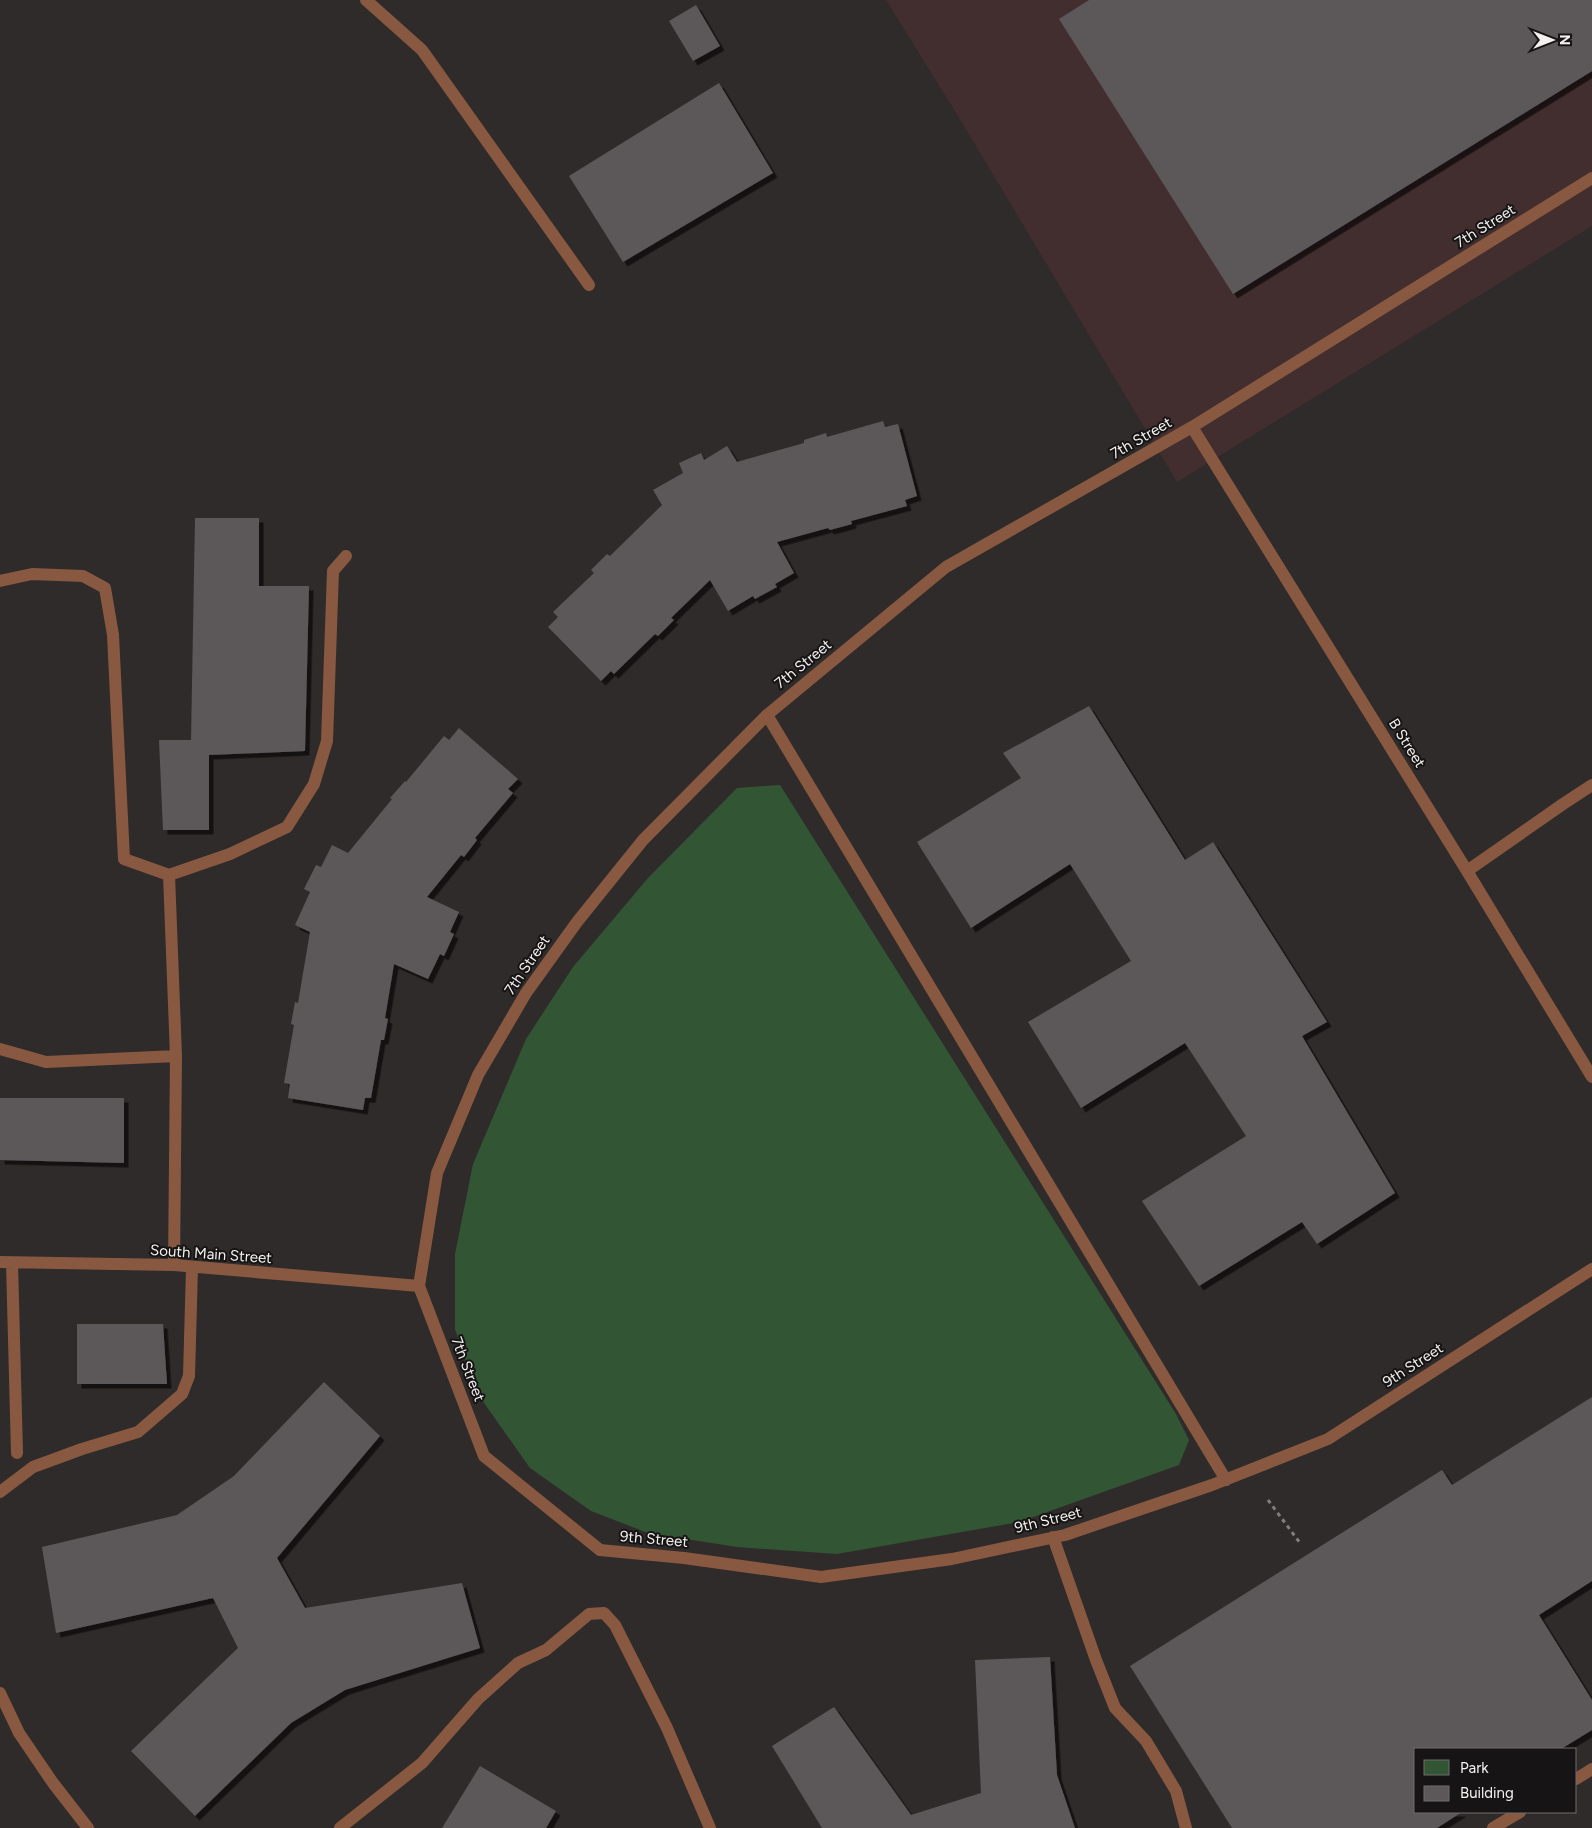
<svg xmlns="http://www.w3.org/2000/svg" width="1592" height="1828" viewBox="0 0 1592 1828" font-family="Figtree,sans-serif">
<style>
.industrial{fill:#422e2e}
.green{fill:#325634}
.building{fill:#5c585a;filter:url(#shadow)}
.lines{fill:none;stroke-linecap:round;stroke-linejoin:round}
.path{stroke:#817e7d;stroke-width:3;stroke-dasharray:4 4;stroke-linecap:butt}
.lane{stroke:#885940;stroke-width:12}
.labels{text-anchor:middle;stroke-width:4;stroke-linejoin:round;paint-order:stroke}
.street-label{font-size:15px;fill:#f3f1f0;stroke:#161414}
</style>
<defs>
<filter id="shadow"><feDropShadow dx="4.5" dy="4.5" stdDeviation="0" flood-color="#0009"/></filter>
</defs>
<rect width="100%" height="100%" fill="#2f2b2a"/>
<!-- industrial -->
<path class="industrial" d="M886 0H1592V226L1177 482 958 116Z"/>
<!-- green -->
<path class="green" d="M780 785 1176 1414 1189 1440 1179 1465 1019 1522 837 1554 737 1547 648 1533 591 1511 530 1468 477 1393 455 1329V1254L473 1164 526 1039 573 967 648 878 737 788Z"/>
<!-- building -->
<path class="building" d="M1089 0H1592V71L1233 294 1059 19Z
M696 5 720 46 693 61 669 21Z
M719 83 773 173 623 262 569 176Z
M883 421 885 427 898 424 917 496 905 500 907 506 851 521 852 524 830 530 828 528 777 542 794 573 775 584 777 587 755 599 753 596 728 611 710 580 671 618 674 620 658 636 655 634 614 674 611 671 601 681 548 627 558 617 553 612 594 573 591 570 607 554 610 556 662 505 653 490 683 473 679 463 701 453 704 460 727 446 737 462 804 443V440L826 433 827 437Z
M195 518H259V586H309L305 751 209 755V830H163L159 740H191Z
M1089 706 1185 860 1213 842 1327 1022 1302 1036 1395 1193 1317 1244 1302 1222 1199 1286 1142 1201 1246 1136 1185 1043 1081 1108 1028 1022 1131 961 1070 864 971 928 917 842 1021 778 1003 753Z
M459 728 518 779 508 789 513 793 475 838 477 840 464 857 461 855 427 897 459 912 450 932 454 934 444 956 440 954 428 979 394 964 385 1018 388 1019 384 1040H381L371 1098H365L363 1110 288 1098 290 1084 284 1083 294 1025 291 1024 295 1002 298 1003 310 932 295 925 310 892 304 889 316 865 321 867 332 845 348 853 392 799 390 798 405 781 406 782 444 736 449 740Z
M0 1098H124V1163L0 1160Z
M77 1324H163L167 1384H77Z
M324 1382 380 1436 277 1558 305 1608 462 1583 480 1648 345 1690 291 1723 195 1816 131 1751 238 1648 213 1598 56 1633 42 1547 177 1515 234 1476Z
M1592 1397V1581L1539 1615 1592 1700V1730L1561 1749H1416V1812H1462L1437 1828H1232L1130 1666 1442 1470 1452 1485Z
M1050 1657 1057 1775 1075 1828H822L772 1746 834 1707 911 1815 981 1793 975 1660Z
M480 1766 556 1811 546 1828H442Z"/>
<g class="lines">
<!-- path -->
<path class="path" d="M1268 1500 1300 1543"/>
<!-- lane -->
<path class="lane" d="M366 0 422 50 589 285
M1592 178 1192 427 946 567 767 715 643 840 577 922 526 993 478 1075 437 1173 419 1286 484 1456 600 1550 684 1558 821 1577 952 1559 1065 1535 1212 1485 1328 1439 1592 1269
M1192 427 1467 871 1592 1077
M0 581 32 574 83 576 105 588 113 635 124 859 169 875
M767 715 1226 1480
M1467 871 1563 804 1592 785
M0 1049 46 1062 176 1056
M0 1262 174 1265 419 1286
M12 1263 17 1453
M174 1265 176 1056 169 875 230 854 287 827 314 784 327 741 333 571 346 556
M0 1492 33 1467 82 1449 138 1432 182 1394 189 1376 192 1268
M1053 1537 1096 1660 1115 1708 1146 1741 1176 1791 1186 1828
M0 1693 19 1733 53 1783 88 1828
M1576 1779 1592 1769
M340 1828 422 1763 478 1699 518 1663 546 1650 589 1614 604 1613 615 1625 667 1728 710 1828
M1493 1828 1520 1812"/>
</g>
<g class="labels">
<!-- street labels -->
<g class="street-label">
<text transform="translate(1485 226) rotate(-32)" y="5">7th Street</text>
<text transform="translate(1141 438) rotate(-30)" y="5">7th Street</text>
<text transform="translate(803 664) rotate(-39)" y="5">7th Street</text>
<text transform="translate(1407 743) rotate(58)" y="5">B Street</text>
<text transform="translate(527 965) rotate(-56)" y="5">7th Street</text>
<text transform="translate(211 1254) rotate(4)" y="5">South Main Street</text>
<text transform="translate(1413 1365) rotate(-33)" y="5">9th Street</text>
<text transform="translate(468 1369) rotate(69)" y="5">7th Street</text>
<text transform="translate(1048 1520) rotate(-14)" y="5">9th Street</text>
<text transform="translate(654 1539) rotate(5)" y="5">9th Street</text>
</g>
</g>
<!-- legend -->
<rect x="1414" y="1748" width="162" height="65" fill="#161414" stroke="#6e6c6c"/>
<rect x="1424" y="1760" width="25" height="15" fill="#325634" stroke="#6e6c6c"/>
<text x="1460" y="1773" font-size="15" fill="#f3f1f0">Park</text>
<rect x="1424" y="1786" width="25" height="15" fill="#5c585a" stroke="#6e6c6c"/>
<text x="1460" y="1798" font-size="15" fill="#f3f1f0">Building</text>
<!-- north arrow -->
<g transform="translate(1552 40) rotate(90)" stroke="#161414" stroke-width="4" paint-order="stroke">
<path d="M0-4L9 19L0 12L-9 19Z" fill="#f3f1f0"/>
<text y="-8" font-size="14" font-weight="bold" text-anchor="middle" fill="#f3f1f0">N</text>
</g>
</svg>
